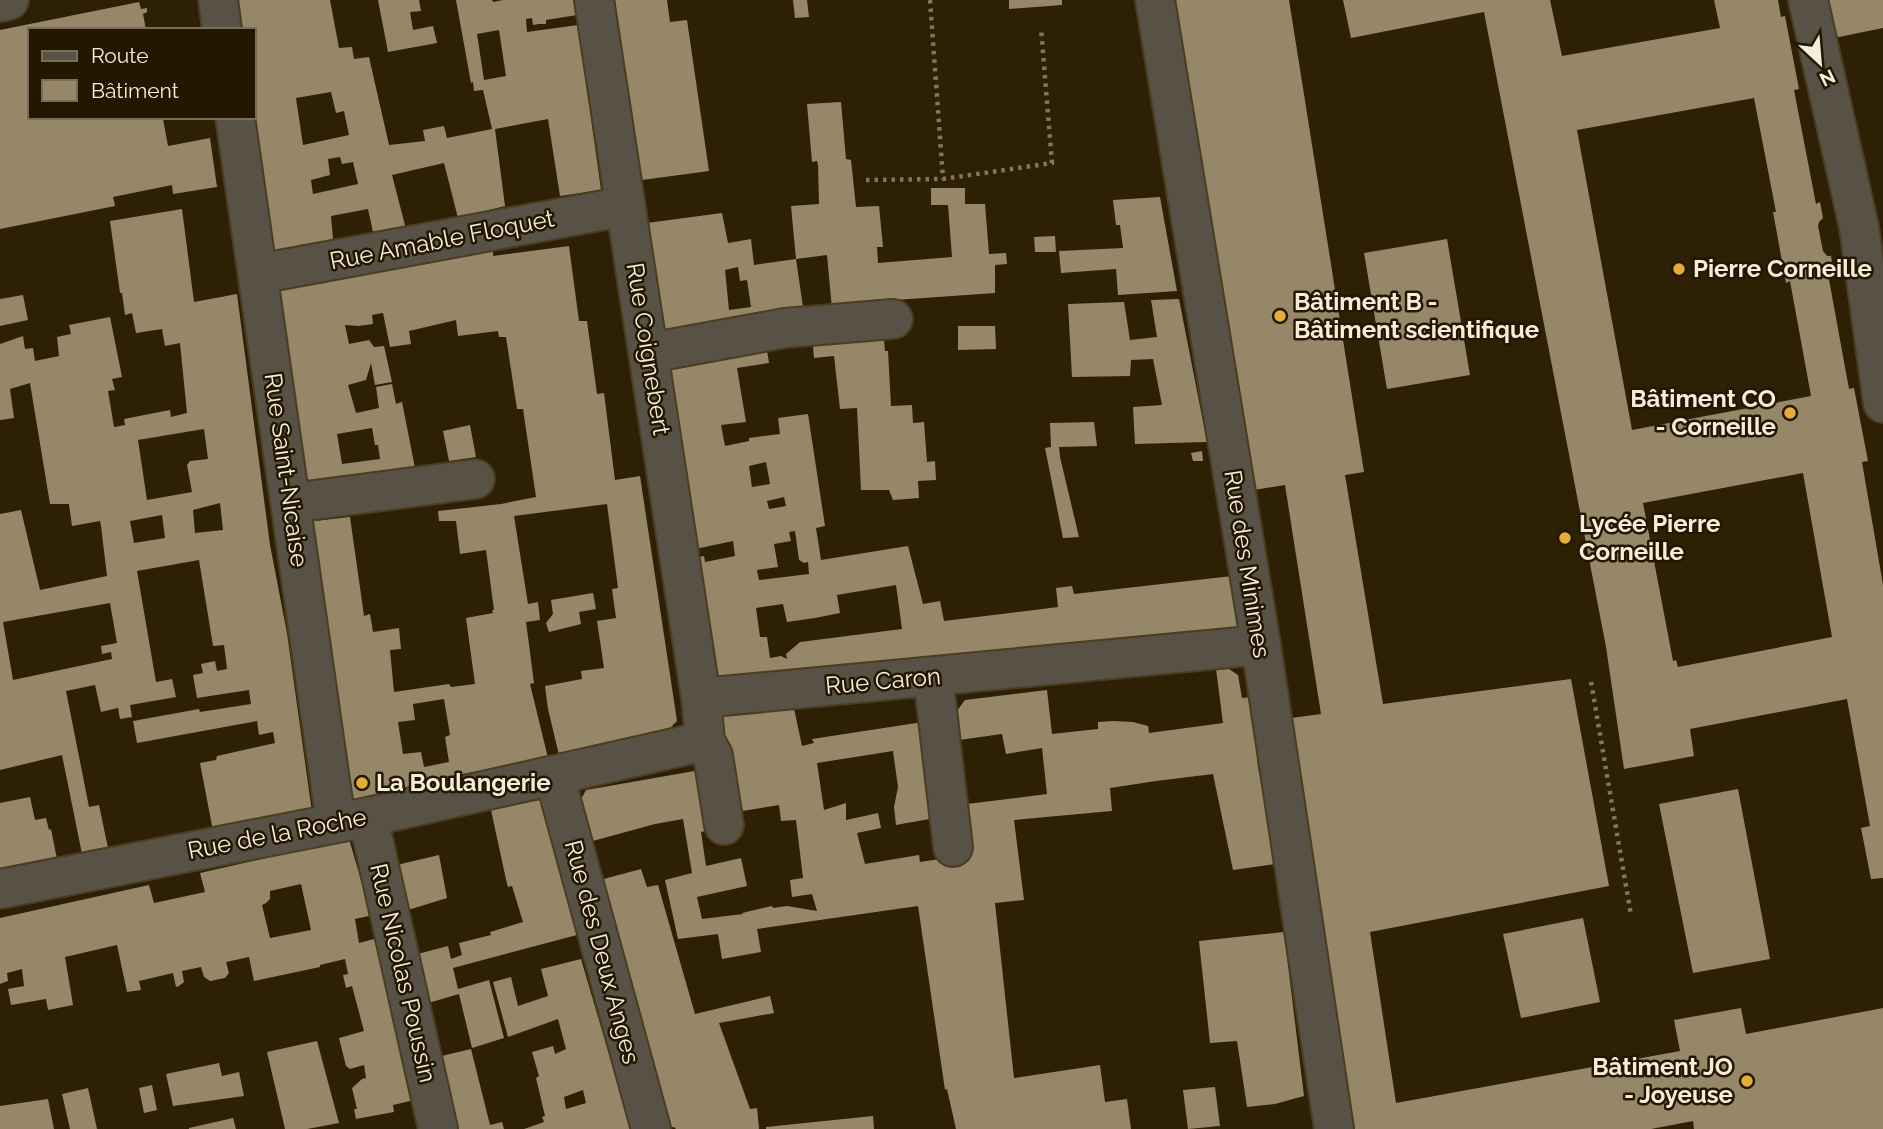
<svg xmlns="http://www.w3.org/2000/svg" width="1883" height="1129" viewBox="0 0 1883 1129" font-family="Raleway,sans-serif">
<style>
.building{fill:#978769;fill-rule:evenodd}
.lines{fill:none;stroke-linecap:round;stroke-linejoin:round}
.minor-casing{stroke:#4a3d22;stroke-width:42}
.path{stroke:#82765f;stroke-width:4.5;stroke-dasharray:3.5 5;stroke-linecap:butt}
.minor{stroke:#585145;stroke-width:38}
.poi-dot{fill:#e4ad35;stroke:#241700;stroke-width:2.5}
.labels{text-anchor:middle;stroke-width:5;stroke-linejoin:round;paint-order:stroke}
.street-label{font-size:24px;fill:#f6eddd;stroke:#241700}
.poi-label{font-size:24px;font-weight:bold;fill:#f6eddd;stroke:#241700;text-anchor:start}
</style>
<rect width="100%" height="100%" fill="#2e2004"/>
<!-- building -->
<path class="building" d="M237 0H330L339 48 352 47 354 59 369 57 389 145 425 141 423 130 444 126 447 138 492 129 483 90 474 91 473 82 471 83 456 0H492L493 2 503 0H575L577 15 546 20V24H539L533 25 532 18 526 19 527 32 578 25 601 190 560 196 548 119 495 129 505 206 458 218 444 163 392 175 407 233 375 241 368 209 331 216 334 250 272 264 254 117V30H241ZM499 30 506 76 484 80 477 34ZM331 92 336 113 344 111 349 135 303 145 296 98ZM340 157 342 164 353 162 358 184 313 194 311 180 330 175 328 159Z
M378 0H419L421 11 410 12 413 30 433 26 437 43 388 52Z
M615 0H667L670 22 687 20 709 171 642 180 635 137 632 135 631 126 633 124Z
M793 0H807L809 17 795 18Z
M1009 0H1062V5L1009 9Z
M1170 0H1289L1364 472 1345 475 1383 704 1571 679 1609 886 1370 932 1396 1103 1680 1051 1674 1020 1741 1008 1746 1034 1883 1008V1129H1694L1693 1121 1651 1129H1346L1284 719 1321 714 1285 485 1248 491Z
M1343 0H1550L1562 56 1720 28 1714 0H1778L1781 17 1785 16 1799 89 1794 90 1816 204 1820 202 1823 218 1819 222 1818 226 1823 251 1827 256H1831L1834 273 1828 274 1849 389 1854 388 1868 461 1862 462 1883 585V878L1871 879 1861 828 1870 826 1847 699 1690 729 1694 756 1624 769 1606 647 1484 12 1351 38ZM1754 98 1776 212H1773L1786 283 1790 281 1811 396 1632 430 1577 130ZM1803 473 1832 637 1678 667 1676 660 1673 661 1643 503Z
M1821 0H1883V28L1829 39Z
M139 2 141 9 147 8V12L143 14 146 30H30V117H168L163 119 168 146 210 138 217 187 173 194 172 185 113 197 115 206 0 229V30Z
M841 102 846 159 851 160 856 207 879 206 883 247H877L878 263 952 257 948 205H931V188H965V204H985L989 254 1006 253 1007 264 995 265V293L881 301 832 309 827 255 796 259 791 206 819 204 818 165 817 161 812 162 807 104Z
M1160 197 1177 291 1118 295 1116 269 1061 273 1059 251 1123 248 1120 225H1116L1113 200Z
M182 209 194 302 237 294 270 545 287 633 312 812 213 831 200 763 216 760 217 756 275 743 273 732 259 735 257 721 137 743 133 721 199 709 200 712 251 704 249 690 197 698 193 675 203 673 201 664 215 661 217 671 227 669 224 645 213 646 199 560 137 571 156 682 172 679 176 697 130 705 132 717 120 719 118 708 101 712 95 685 66 691 89 807 99 805 108 848 82 854 62 755 0 770V514L21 510 40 590 107 576 101 526 100 521 72 526 69 504H50L30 383 10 389 14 418 0 420V344L23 336 25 349 33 348 35 361 59 356 57 337 71 334 69 325 110 317 122 377 112 379 115 390 108 391 114 427 125 425 124 419 170 410 171 417 187 413 180 343 165 346 162 329 136 333 132 313 125 315 122 293H120L110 221ZM204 429 208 459 190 461 187 465 192 492 147 500 138 440ZM220 503 223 530 195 533 193 510ZM162 515 165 538 134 543 130 521ZM110 603 117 643 101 646 102 654 111 652 112 659 13 680 3 622Z
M722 213 728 243 751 239 754 265 796 259 804 314 663 336 647 223ZM738 267 740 281 747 280 751 307 729 310 725 270Z
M1055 236 1056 252H1035L1034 237Z
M1447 239 1470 375 1387 389 1364 253Z
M569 246 579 321H587L597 394 604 393 615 480 640 476 677 721 665 733 559 755 548 709 545 686 582 679 581 671 604 668 597 621 616 618 612 589 618 588 607 504 514 516 528 604 538 602 540 620 526 622 534 683 530 684 548 758 441 778 442 785 351 800 345 764 348 763 306 522 350 517 364 616 370 614 373 632 399 628 401 649 390 650 394 692 449 684 451 687 475 684 466 618 493 613 492 610H494L486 550 460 554 456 521H439L438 511 501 504 536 497 523 409H517L506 337H499L498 331 458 336 456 320 409 331 411 344 390 347 383 313 372 315 373 324 358 326 345 325 349 344 369 340 374 347 384 346 392 382 375 385 371 363 366 380 348 385 356 413 379 408 376 387 392 384 396 404 402 402 415 468 302 488 279 291 396 267V269L448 259V256L493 250V256ZM372 428 375 445H378L380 459 342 464 337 434ZM444 699 450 735 445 737 449 762 424 767 421 752 403 754 398 722 415 720 413 704Z
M23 295 28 320 0 326V299Z
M1179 299 1207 442 1135 444 1133 407 1162 405 1153 359 1131 360 1130 376 1072 377 1068 304 1124 302 1130 340 1157 337 1151 300Z
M958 326H995L996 349 958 350Z
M883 328 885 351H888L891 406 912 405 913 423 924 422 927 462 935 461 936 480 918 481 919 498 893 500 889 490H861L857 408 840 409 834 356 814 358 812 335Z
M765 338 769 363 737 368 746 422 721 425 725 446 749 441V438L780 434 778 418 808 414 825 526 816 528 821 560 908 546 923 604 940 601 944 621 1058 607 1056 588 1072 586 1074 594 1232 576 1241 631 712 681 694 558 704 556 705 562 735 556 733 541 695 549 666 355ZM766 462 770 484 752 487 749 466ZM784 497 786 506 769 509 767 501ZM795 531 799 560 804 563 808 562 809 574 759 580 757 570 778 567 774 544 791 541 789 532ZM896 585 902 629 800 642 786 654 787 659 781 656 770 658 767 637H760L756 608 783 604 787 622 815 618 840 613 837 595Z
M1094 422 1097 446 1059 447 1060 457 1079 537 1063 538 1045 448 1051 447 1050 423Z
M470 425 476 457 449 461 443 431Z
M1202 451 1203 461H1193L1191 453Z
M593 593 596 609 579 612 581 624 549 632 546 623 553 614 551 600Z
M1226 667 1238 675 1242 698 1251 697 1258 767 1276 864 1233 870 1213 774 1156 781 1110 788 1112 811 1014 820 1024 900 995 903 1014 1078 1100 1065 1105 1102 1127 1099 1131 1129H956L947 1089 945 1090 918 906 757 929 761 952 722 959 718 934 678 939 665 880 692 873 683 819 655 824 589 842 579 803 586 790 706 769 716 829 701 832 706 866 741 858 747 886 697 897 702 919 743 914 742 913 772 906 773 908 787 906 817 911 812 894 792 897 790 880 803 878 796 820 781 821 779 805 730 813 714 716 792 699 802 746 814 743 812 739 923 722 935 818 896 825 894 807 898 787 893 751 817 763 824 810 846 803V820L878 813 881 828 857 833 865 864 919 855 920 862 973 854 967 804 1047 794 1042 748 1006 754 1002 734 959 740 956 712 965 700 1047 690 1052 734 1098 729V722L1113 721 1133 722 1148 726 1149 733 1223 723 1216 669Z
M1738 789 1770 959 1693 973 1659 804Z
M30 797 35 820 46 818 49 830 51 829 58 864 0 877V803Z
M540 800 577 935 453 968 458 989 489 980 504 1038 472 1048 459 994 418 1006 406 957 448 946 451 959 462 955 459 943 491 935 490 932 523 922 512 886 508 887 507 884 491 810Z
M349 839 363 887 369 916 355 919 359 943 374 939 419 1099 393 1105 394 1112 356 1119 354 1109H357L352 1088 362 1079 366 1078 364 1065 350 1069 346 1066 339 1038 364 1031 352 986 346 988 343 975 348 974 345 959 320 965V967L254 981 249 957 226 962 229 973 225 978 210 981 204 977 201 967 182 971 184 982 179 986 176 987 173 973 139 981 141 990 127 992 117 945 65 957 73 1005 48 1010 46 999 11 1005 8 989 24 986 22 969 7 973 8 981 0 984V918L149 885 154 903 205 892 200 873ZM301 884 311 930 270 938 262 905 266 903 270 899V891Z
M439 855 447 898 395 914 384 868Z
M641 869 647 887 658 885 695 1014 770 996 774 1013 719 1023 750 1109 757 1108 759 1129H676L674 1127 668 1128 600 880Z
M1583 918 1600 1002 1521 1018 1503 934Z
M1284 932 1304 1096 1275 1104 1247 1107 1237 1041 1210 1043 1199 941Z
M581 959 631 1129H524L544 1122 542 1117 545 1116 536 1078 539 1076 532 1052 553 1046 555 1054 566 1049 558 1019 508 1037 493 982 511 977 518 1006 548 996 541 969ZM583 1090 586 1103 566 1109 564 1097Z
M317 1041 339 1123 307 1129H285L267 1052Z
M471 1049 490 1125 502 1122 504 1129H448L429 1059Z
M219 1063 222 1076 239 1072 244 1096 173 1106 166 1074Z
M152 1085 157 1110 144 1113 139 1088Z
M1215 1087 1220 1126 1188 1129 1183 1090Z
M88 1088 97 1129H70L62 1094Z
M48 1099 54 1129H0V1106Z
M873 1116 874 1129H766V1127Z
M233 1118 236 1129H189V1128Z"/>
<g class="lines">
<!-- minor casing -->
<g class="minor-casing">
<path id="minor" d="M218 0 222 30
M594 0 701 698 705 741 713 756 724 825
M1155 0 1261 645 1334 1129
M1808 0 1859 227 1883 403
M0 2 9 0
M235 117 336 823
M258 274 626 206
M649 353 785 328 893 319
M291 503 475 479
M933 676 953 847
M701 698 1261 645
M554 775 651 1129
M368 817 438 1129
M0 889 368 817 705 741"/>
</g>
<!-- path -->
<path class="path" d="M930 0 943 179
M866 180 943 179 1052 163 1041 28
M1591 682 1631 915"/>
<!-- minor -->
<use href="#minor" class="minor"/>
</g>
<!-- markers -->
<g class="poi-dot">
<circle cx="1679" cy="269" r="7"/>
<circle cx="1280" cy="316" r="7"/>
<circle cx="1790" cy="413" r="7"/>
<circle cx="1565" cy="538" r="7"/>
<circle cx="362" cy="783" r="7"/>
<circle cx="1747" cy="1081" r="7"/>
</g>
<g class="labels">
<!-- street labels -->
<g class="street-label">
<text transform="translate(442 240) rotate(-11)" y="8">Rue Amable Floquet</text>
<text transform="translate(648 349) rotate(81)" y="8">Rue Coignebert</text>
<text transform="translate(286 470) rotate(82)" y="8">Rue Saint-Nicaise</text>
<text transform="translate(1247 564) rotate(81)" y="8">Rue des Minimes</text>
<text transform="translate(883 681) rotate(-5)" y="8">Rue Caron</text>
<text transform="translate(277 834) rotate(-11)" y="8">Rue de la Roche</text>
<text transform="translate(602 952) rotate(75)" y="8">Rue des Deux Anges</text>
<text transform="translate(403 973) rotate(77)" y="8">Rue Nicolas Poussin</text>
</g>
<!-- poi labels -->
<g class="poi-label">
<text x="1693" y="277">Pierre Corneille</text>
<text x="1294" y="310">Bâtiment B -<tspan x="1294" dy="28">Bâtiment scientifique</tspan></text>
<text x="1776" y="407" text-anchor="end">Bâtiment CO<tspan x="1776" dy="28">- Corneille</tspan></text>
<text x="1579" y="532">Lycée Pierre<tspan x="1579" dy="28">Corneille</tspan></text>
<text x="376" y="791">La Boulangerie</text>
<text x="1733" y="1075" text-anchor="end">Bâtiment JO<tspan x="1733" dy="28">- Joyeuse</tspan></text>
</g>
</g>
<!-- legend -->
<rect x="28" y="28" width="228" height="91" fill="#241700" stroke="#786d58" stroke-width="2"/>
<rect x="42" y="51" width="35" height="10" fill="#585145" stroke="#786d58" stroke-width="2"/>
<text x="91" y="63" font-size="21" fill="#f6eddd">Route</text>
<rect x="42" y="80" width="35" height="21" fill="#978769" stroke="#786d58" stroke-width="2"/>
<text x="91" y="98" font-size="21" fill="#f6eddd">Bâtiment</text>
<!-- north arrow -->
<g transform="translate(1820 63) rotate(154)" stroke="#241700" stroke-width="5" paint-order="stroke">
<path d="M0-5L12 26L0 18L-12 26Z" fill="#f6eddd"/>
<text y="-10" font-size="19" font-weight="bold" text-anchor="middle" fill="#f6eddd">N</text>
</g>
</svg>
